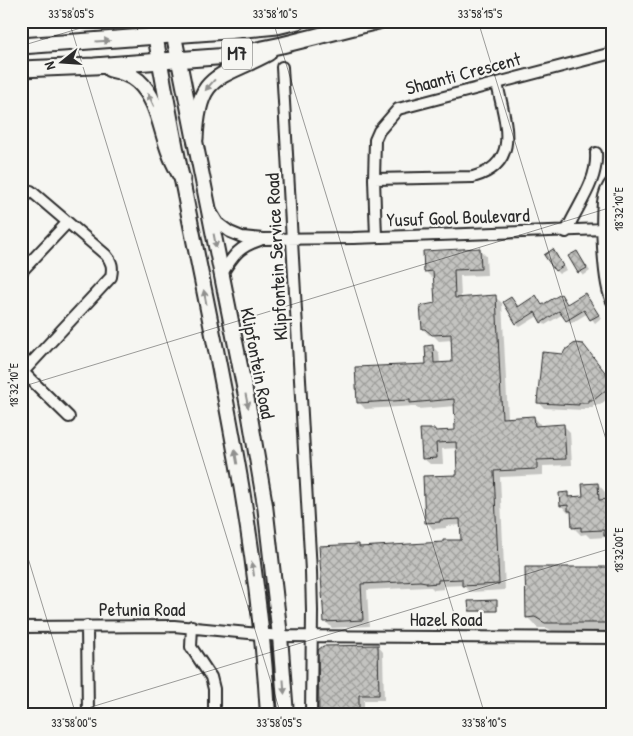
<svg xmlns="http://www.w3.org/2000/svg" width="633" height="736" viewBox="0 0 633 736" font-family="'Patrick Hand',sans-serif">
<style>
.shadow{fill:#0003}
.building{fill:url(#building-cross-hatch);stroke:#2b2b2b}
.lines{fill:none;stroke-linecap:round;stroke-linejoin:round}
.minor-casing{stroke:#2b2b2b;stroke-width:14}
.major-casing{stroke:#2b2b2b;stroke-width:18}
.highway-casing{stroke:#2b2b2b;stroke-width:19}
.minor{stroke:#f6f6f2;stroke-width:10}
.major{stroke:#f6f6f2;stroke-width:14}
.highway{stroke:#f6f6f2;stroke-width:15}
.oneway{fill:#90908e}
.ticks{fill:none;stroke:#2b2b2b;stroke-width:1;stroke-opacity:0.45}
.labels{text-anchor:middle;stroke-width:4.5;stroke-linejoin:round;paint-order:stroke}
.shield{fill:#f6f6f2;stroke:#686867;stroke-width:1}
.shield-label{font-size:18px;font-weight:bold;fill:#2b2b2b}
.street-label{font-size:19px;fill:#2b2b2b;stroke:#f6f6f2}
.neatline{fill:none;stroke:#2b2b2b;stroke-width:2}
.ticks-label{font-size:12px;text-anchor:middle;fill:#2b2b2b}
</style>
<defs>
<pattern id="building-cross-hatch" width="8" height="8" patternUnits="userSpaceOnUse" patternTransform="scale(1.25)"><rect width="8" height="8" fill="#c3c3c0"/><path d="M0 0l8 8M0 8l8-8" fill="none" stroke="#9f9f9c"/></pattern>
</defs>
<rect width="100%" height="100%" fill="#f6f6f2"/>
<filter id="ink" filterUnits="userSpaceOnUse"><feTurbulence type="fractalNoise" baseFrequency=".02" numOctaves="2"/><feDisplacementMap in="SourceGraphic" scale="10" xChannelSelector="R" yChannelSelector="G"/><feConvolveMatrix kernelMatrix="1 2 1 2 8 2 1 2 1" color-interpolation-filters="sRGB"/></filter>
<g filter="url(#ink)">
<!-- shadow -->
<path class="shadow" d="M479 249 486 256 487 275 460 276 461 298 495 297 502 303 508 418 534 417 540 424 541 427 564 426 570 432 572 465 543 466V475L500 477 505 590 470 592 463 585 443 586 444 589 434 590 431 587H427L367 590 369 626 332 628 325 621 359 545 362 548 462 541 461 525 446 526V528L433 529 427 522 459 476 457 448 442 449 443 464H430L423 458 435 430 437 433 456 431V406L418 409 415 406 365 409 359 402 427 365 433 347 439 353 440 364 454 363 452 340 439 341 433 335H429L423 329 436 305 435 278H432L425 271Z
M553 251 566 270 559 274 556 271Z
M577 252 590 271 583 276 570 257Z
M585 294 601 318 595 323 588 313 570 324 563 314 545 325 538 316 520 327 517 323 511 298 518 308 536 297 543 306 568 305Z
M588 351 612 381V395L600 405H593V408H584V410L544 408 539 402 564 355Z
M598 484 605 492 606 501H608L612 504V542L607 537 590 538 586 534 581 535 573 527 572 512 568 513 561 505 567 494 572 498 584 497Z
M612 568V634H558L547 628H538L527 617Z
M496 601 498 611 471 612 470 611Z
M378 646 383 652 384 700H364V715H321Z"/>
<!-- building -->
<path class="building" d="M480 248 481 269 454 270 455 298 496 295 502 418 534 416 535 426 564 424 566 459 537 460V469L494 471 499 584 462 586V579L438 580V583L426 584V582L420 581 361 584 363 620 324 622 319 546 359 544V547L443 542V540H461L460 519 440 520V522L425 523 423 476 457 475 456 442 436 443 437 458 422 459 420 429H435V431L455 430 454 399 410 403V400L357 403 355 367 426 364 425 346 433 345 434 363 452 362 451 334 432 335 425 329H422L420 306 435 303 433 271 424 272 423 251Z
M553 249 563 266 555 271 544 255Z
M577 251 587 268 578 273 568 256Z
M585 293 599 315 590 320 584 310 566 321 559 311 541 323 535 312 516 324 503 302 511 297 518 307 536 295 542 305 561 294 567 304Z
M575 343 583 344 608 376 607 389 594 400H588V403H579V405L537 403 542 352 563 354 565 350Z
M598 483 599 500 609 499 612 535 604 536V530L581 531V527L572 528 571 511H568V505L560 506 559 493 568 492V497L583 496 582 484Z
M525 567H612V623H545L535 617 526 618Z
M497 600V611H469L468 601Z
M378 645 379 695H359V715H319L318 650 323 646Z"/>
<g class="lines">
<!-- minor casing -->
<g class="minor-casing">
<path id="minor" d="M282 67 311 571 312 611 311 715
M374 179 473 177C523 163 504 120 497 83
M612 181C607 187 604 194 603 202 601 222 603 285 612 301
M21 189 31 191 106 255C112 262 113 267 111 277L21 374
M212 213 218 223 230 232 242 237 263 239 353 238 603 229
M566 232C577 206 598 182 596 153
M376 237 374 179 375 140 379 131 398 109 612 53
M21 272 67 223
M221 275C233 256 238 247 260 240
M23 372 69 417
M87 626 88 715
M192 626 191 647 211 677 214 689V715
M21 627 174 626 280 636 612 638"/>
</g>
<!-- major casing -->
<g class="major-casing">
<path id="major" d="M153 21C190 253 255 480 268 715
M171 21 249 411 265 505 280 636 286 715"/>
</g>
<!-- highway casing -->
<g class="highway-casing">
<path id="highway" d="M21 46 226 31 277 26 298 21
M21 69 94 66 229 56 282 45 378 21
M110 69C120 71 130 74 138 81 158 99 161 130 170 153 173 162 178 170 182 178
M195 139C198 72 218 80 268 53"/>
</g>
<!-- minor -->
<use href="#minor" class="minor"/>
<!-- major -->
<use href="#major" class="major"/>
<!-- highway -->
<use href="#highway" class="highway"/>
</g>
<!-- one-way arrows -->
<defs><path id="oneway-solid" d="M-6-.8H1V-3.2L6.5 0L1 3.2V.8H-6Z" transform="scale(1.25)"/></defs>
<g class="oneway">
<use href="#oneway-solid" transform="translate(103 41) rotate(-4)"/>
<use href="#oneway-solid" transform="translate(210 85) rotate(131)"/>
<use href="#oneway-solid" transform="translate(151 100) rotate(-116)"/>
<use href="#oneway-solid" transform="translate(215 241) rotate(79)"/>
<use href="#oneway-solid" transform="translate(205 297) rotate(-101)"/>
<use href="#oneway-solid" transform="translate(247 401) rotate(78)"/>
<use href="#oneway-solid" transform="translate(236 457) rotate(-100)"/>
<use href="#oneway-solid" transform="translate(253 569) rotate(-98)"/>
<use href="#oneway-solid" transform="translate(284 687) rotate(86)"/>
</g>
</g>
<!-- ticks -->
<path class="ticks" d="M69 21 281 715M273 21 485 715M478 21 612 459M21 46 104 21M21 387 612 207M21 535 76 715M65 715 612 548"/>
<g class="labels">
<!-- shield labels -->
<rect class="shield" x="222" y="38.5" width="30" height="31" rx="4"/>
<g class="shield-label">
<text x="237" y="60">M7</text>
</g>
<!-- street labels -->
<g class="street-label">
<text transform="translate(463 73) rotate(-15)" y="7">Shaanti Crescent</text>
<text transform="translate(458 217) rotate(-2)" y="7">Yusuf Gool Boulevard</text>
<text transform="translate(276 257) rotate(-93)" y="7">Klipfontein Service Road</text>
<text transform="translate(258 363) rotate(79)" y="7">Klipfontein Road</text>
<text x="142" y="616">Petunia Road</text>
<text x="446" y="626">Hazel Road</text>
</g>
</g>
<!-- margin -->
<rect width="633" height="736" fill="none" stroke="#f6f6f2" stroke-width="55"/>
<!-- north arrow -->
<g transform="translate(62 62) rotate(253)" stroke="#f6f6f2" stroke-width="4" paint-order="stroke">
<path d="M0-4L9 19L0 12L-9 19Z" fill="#2b2b2b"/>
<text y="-8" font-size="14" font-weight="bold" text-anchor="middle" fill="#2b2b2b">N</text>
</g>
<rect x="28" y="28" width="578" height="680" class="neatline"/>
<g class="ticks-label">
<text x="71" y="18">33°58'05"S</text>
<text x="275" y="18">33°58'10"S</text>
<text x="480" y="18">33°58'15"S</text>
<text transform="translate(619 209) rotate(-90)" y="4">18°32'10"E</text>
<text transform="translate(14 385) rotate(-90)" y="4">18°32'10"E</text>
<text transform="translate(619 550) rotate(-90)" y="4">18°32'00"E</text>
<text x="74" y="727">33°58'00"S</text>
<text x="279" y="727">33°58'05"S</text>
<text x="484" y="727">33°58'10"S</text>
</g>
</svg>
